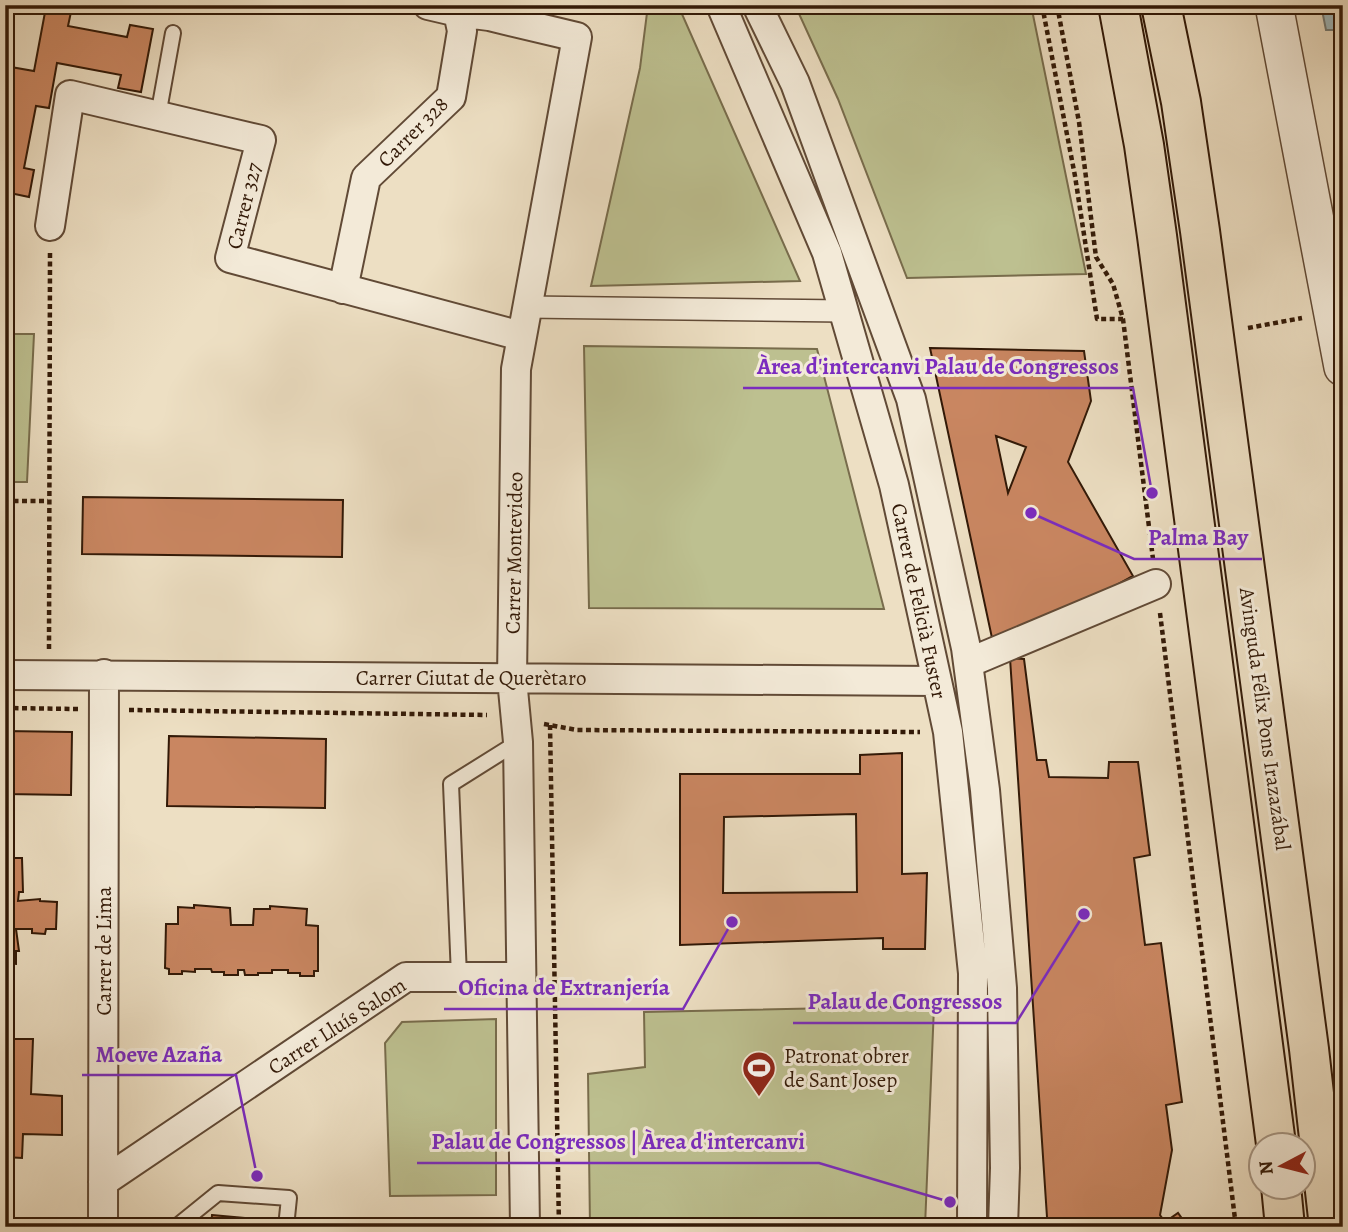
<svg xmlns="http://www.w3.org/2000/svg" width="1348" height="1232" viewBox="0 0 1348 1232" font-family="Alegreya,serif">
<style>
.green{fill:#bdc090;stroke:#786c4c;stroke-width:2}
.water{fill:#9fbabf;stroke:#737a75;stroke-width:2}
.building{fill:#c98661;stroke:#321907;stroke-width:2;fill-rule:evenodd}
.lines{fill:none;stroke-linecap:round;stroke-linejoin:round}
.service-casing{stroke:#614a36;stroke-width:18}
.pedestrian-casing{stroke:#614a36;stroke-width:24}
.minor-casing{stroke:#614a36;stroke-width:32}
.tertiary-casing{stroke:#614a36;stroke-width:40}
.trunk-casing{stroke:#321907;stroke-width:42}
.path{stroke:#321907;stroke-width:4.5;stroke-dasharray:5 3.5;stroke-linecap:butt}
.service{stroke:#f3ead8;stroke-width:14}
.pedestrian{stroke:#f3ead8;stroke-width:21}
.minor{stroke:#f3ead8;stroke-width:28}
.tertiary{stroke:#f3ead8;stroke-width:37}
.trunk{stroke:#eddfc3;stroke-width:38}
.labels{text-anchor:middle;stroke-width:6;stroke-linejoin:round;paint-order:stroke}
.street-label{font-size:21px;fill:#321907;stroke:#f3ead8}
.poi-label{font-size:21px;fill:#321907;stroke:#f3ead8;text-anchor:start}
.leader{fill:none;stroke:#7b2cbf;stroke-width:2.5}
.callout-dot{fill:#7b2cbf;stroke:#f3ead8;stroke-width:2.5}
.callout-label{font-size:23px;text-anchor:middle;font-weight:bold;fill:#7b2cbf;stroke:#f3ead8;stroke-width:6;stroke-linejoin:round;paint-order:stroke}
</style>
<rect width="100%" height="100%" fill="#eddfc3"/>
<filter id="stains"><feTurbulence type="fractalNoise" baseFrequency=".00286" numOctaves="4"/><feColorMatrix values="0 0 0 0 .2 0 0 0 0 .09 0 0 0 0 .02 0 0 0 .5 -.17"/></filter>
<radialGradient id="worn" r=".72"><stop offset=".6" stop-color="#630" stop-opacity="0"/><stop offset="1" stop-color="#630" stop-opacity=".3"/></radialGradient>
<!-- green -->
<path class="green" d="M648 5H678L800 281 591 286 640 68Z
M795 5H1031L1086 274 907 278 838 99Z
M5 334H34L27 482H5Z
M584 346 817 349 884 609 589 608Z
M934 1006 925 1227H590L588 1074 645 1067 644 1012Z
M496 1019V1195L390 1196 385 1043 402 1022Z"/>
<!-- water -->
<path class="water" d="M1321 5H1343V30H1326Z"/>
<!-- building -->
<path class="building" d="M46 7 71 12 68 26 127 37 130 25 153 29 141 92 118 88 121 75 57 63 49 108 36 106 24 168 34 170 29 197 5 192V66L34 71Z
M930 348 1084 351 1091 401 1068 462 1133 576 995 652ZM996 436 1026 447 1008 493Z
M83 497 343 500 342 557 82 554Z
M1010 658 1024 659 1037 760H1046L1049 777 1108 778 1109 762H1138L1150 855 1134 858 1145 945 1161 943 1182 1102 1166 1105 1172 1150 1160 1215 1165 1222 1178 1213 1188 1227H1046L1047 1217Z
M5 731 72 732 71 795 5 794Z
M169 736 326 739 325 808 167 806Z
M902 753V874L927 873 925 949H883V938L680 945V774H860V755ZM856 814 857 892 723 893 724 817Z
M5 853H13V858H22L23 892H19L18 901 40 899V901L57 902 56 929H46L45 934 32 933V929H16L19 951H16V964L6 963 5 968Z
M194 905 230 908 231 925H253L254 909H270V906L307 909 306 925 318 926V971H314V976H300V973H288V970H272V973H258V975H245L244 970H238V975H224V972H212L211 969H195V972L182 971V974H169V969L165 968 166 924H178V907L194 908Z
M5 1039H33L31 1094 62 1096V1135L23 1134 22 1158 5 1157Z
M212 1215 276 1221V1227H211Z"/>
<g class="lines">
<!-- service casing -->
<g class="service-casing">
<path id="service" d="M158 116 173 33
M459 976 451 784 518 742
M176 1227 218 1193 289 1198 286 1227"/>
</g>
<!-- pedestrian casing -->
<g class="pedestrian-casing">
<path id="pedestrian" d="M527 307 844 311"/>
</g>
<!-- minor casing -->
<g class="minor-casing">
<path id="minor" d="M428 5 458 12 489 16 577 37 516 369 512 679 518 742 525 1227
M721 5 827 253 894 485 937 681 948 732 973 973 972 1227
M757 5 795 83 911 399 966 648 985 790 1002 988 1005 1168 1003 1227
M50 226 70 95 261 140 230 258 521 336
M343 289 366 178 451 97 462 31 458 12
M968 663 1156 584
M5 675 937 681
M103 1182 406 977H520
M103 1227 104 674"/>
</g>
<!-- tertiary casing -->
<g class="tertiary-casing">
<path id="tertiary" d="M1274 5 1343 367"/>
</g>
<!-- trunk casing -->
<g class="trunk-casing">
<path id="trunk" d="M1118 5 1144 145 1157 236 1276 1144
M1161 5 1181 102 1200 231 1309 1049 1329 1227
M1281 1186 1285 1227"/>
</g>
<!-- path -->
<path class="path" d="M1042 5 1075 176 1097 319H1123
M1057 5 1079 122 1096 257 1113 284 1123 319 1153 559
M1248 328 1302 318
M5 501H48
M1160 613 1236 1227
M49 649 50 252
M5 708 78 709
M129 710 487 715
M544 724 577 730 920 732
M550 725 559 1227"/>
<!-- service -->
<use href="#service" class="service"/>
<!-- pedestrian -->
<use href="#pedestrian" class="pedestrian"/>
<!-- minor -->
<use href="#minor" class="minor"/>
<!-- tertiary -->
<use href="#tertiary" class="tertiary"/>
<!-- trunk -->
<use href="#trunk" class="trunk"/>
</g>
<!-- icons -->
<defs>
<g id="stadium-pin" transform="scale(1.75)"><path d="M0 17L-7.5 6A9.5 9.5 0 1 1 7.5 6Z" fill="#8f2418" stroke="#f3ead8"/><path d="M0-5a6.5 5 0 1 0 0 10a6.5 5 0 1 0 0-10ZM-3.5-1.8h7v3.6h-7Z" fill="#fff"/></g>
</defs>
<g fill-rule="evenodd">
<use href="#stadium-pin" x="759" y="1068"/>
</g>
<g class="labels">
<!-- street labels -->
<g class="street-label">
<text transform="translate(413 132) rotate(-45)" y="7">Carrer 328</text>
<text transform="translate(244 206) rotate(-76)" y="7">Carrer 327</text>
<text transform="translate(514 553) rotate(-89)" y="7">Carrer Montevideo</text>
<text transform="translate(919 601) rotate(78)" y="7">Carrer de Felicià Fuster</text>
<text x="471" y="685">Carrer Ciutat de Querètaro</text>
<text transform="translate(1265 719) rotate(82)" y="7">Avinguda Félix Pons Irazazábal</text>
<text transform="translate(104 951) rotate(-90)" y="7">Carrer de Lima</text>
<text transform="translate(337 1026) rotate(-33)" y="7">Carrer Lluís Salom</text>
</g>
<!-- poi labels -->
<g class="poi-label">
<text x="784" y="1063">Patronat obrer<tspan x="784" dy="24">de Sant Josep</tspan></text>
</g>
</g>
<!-- callouts -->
<path class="leader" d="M1152 493L1133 388H743M1031 513L1134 559H1262M732 922L683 1009H444M1084 914L1016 1023H793M257 1176L236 1075H82M950 1202L819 1163H417"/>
<g class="callout-dot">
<circle cx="1152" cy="493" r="7"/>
<circle cx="1031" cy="513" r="7"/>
<circle cx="732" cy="922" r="7"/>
<circle cx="1084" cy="914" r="7"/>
<circle cx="257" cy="1176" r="7"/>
<circle cx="950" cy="1202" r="7"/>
</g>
<g class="callout-label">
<text x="938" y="374">Àrea d'intercanvi Palau de Congressos</text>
<text x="1198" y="545">Palma Bay</text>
<text x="564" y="995">Oficina de Extranjería</text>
<text x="905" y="1009">Palau de Congressos</text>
<text x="159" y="1062">Moeve Azaña</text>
<text x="618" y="1149">Palau de Congressos | Àrea d'intercanvi</text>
</g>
<!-- margin -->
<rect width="1348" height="1232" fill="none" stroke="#eddfc3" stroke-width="28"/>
<rect x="7" y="7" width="1334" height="1218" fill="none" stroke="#321907" stroke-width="3.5"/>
<rect x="14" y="14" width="1320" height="1204" fill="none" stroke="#321907" stroke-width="2"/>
<!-- north arrow -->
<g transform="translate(1282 1166) rotate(263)"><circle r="33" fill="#f3ead8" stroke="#a69684" stroke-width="2"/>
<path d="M0-5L12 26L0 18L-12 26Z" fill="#8f2418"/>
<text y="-10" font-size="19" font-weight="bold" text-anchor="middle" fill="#321907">N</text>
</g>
<rect width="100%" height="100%" filter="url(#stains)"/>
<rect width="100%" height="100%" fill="url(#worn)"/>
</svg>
